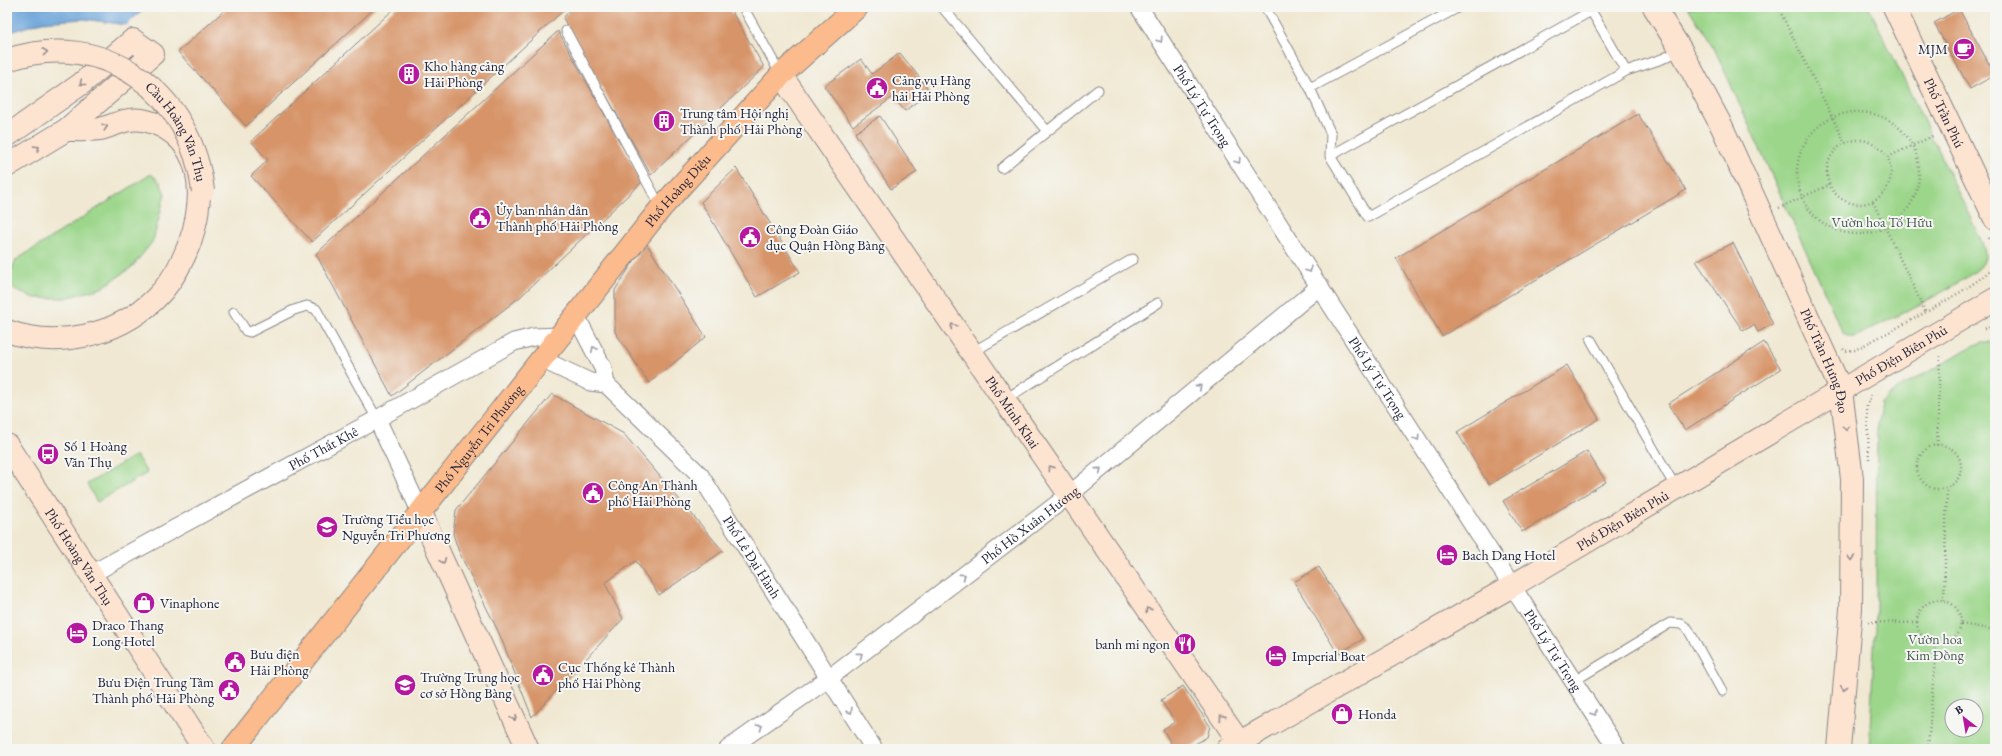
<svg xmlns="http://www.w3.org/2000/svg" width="2002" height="756" viewBox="0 0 2002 756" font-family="'EB Garamond',serif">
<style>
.green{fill:#9bd68a;stroke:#5e7c62;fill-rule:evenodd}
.water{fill:#69a3d9;stroke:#46628a}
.building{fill:#d79469}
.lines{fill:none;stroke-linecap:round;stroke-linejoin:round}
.lane-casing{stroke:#898586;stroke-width:11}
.street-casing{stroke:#898586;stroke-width:19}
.secondary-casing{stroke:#898586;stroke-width:24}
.primary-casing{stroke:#898586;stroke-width:24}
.path{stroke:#898586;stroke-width:2.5;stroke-dasharray:1 3;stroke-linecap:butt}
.lane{stroke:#fff;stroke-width:9}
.street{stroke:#fff;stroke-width:17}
.secondary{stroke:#fde4d1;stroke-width:22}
.primary{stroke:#fbbb8c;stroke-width:22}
.secondary-bridge-casing{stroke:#898586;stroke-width:24;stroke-linecap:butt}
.secondary-bridge{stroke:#fde4d1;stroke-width:22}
.oneway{stroke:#9c9ca7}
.oneway2{stroke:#9a8d8e}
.labels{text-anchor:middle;stroke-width:4;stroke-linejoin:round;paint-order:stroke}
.poi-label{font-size:14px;fill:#22223b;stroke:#f6f6f2;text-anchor:start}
.street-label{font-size:14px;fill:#22223b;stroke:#f6f6f2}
.park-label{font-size:14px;fill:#465853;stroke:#f6f6f2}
</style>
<rect width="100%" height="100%" fill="#f6f6f2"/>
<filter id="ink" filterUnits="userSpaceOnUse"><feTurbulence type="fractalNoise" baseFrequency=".025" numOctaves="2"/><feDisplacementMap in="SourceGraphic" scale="8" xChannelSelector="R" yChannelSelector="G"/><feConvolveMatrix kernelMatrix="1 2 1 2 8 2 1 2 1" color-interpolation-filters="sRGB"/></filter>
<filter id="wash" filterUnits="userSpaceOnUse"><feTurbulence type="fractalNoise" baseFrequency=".012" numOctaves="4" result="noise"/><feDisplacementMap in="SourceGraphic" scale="16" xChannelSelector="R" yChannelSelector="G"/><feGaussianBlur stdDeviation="0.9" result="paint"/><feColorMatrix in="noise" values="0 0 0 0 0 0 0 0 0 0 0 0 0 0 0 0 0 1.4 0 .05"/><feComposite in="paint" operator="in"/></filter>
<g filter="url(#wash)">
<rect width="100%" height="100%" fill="#f0e8d2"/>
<!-- green -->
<path class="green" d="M1688 7H1869L1982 242C1984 249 1987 256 1983 263 1973 281 1879 324 1855 337H1849L1843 333 1715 50Z
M151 174 160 182 165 194 153 241 132 267 102 288 65 298H35L14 290 8 278 16 260Z
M1983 342H1991L1995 346V749H1869L1876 609 1877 424 1880 403 1887 396 1974 345ZM1952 706H1976V730H1952Z
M136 455 147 473 97 502 87 484Z"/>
<!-- water -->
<path class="water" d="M7 7H146L126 25 84 19 42 22 7 33Z"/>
<g id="blocks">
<!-- building -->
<path class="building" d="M228 7H376L246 126 178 52Z
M396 7H567L312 242 251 176 268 160 251 141Z
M573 7H729L764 67 651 175 563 18Z
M1959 9 1995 75 1970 89 1934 23Z
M558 31 642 182 520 297 392 396 316 254Z
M900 53 930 91 905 111 893 97 853 126 824 86 861 59 872 74Z
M1638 114 1686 190 1442 336 1396 258Z
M880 116 917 172 891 189 855 133Z
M736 168 800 272 757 297 701 202Z
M646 243 706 337 649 383 615 332V290Z
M1733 243 1773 324 1758 332 1754 325 1743 331 1696 261Z
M1764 342 1781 369 1685 430 1668 404Z
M1567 365 1599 419 1489 485 1457 432Z
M552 394 624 434 723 551 659 595 636 561 605 583 623 619 532 717 499 633 459 552 453 534 456 510Z
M1587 451 1606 482 1522 532 1503 501Z
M1319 567 1363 639 1338 654 1294 582Z
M1183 686 1210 726 1207 737 1187 749H1174L1163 729 1175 722 1161 700Z"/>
</g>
</g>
<g filter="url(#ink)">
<use href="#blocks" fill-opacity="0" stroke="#898586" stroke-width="1"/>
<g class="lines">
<!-- lane casing -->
<g class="lane-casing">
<path id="lane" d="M743 7 781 75
M942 7 1047 131
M1265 7 1310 88
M1589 7 1626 71
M1591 11 1330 156 1368 217 1626 71 1662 59 1681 50
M566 31 661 208
M1330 156 1331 134 1310 88 1459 7
M1002 168 1098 90
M234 312 246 331 250 332 294 310 307 306 316 309 377 419
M1591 340 1676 488
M971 353 1133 259
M1004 400 1158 303
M1574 681 1670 623 1681 624 1688 629 1722 691"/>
</g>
<!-- street casing -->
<g class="street-casing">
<g id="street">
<path id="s1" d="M1139 7 1617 749"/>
<path id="s2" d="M576 316 603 368 606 384 700 475 874 749"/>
<path d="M541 359 590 382 606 384"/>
<path d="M377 419 421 513"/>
<path id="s3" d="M91 574 377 419 514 342 534 337 559 336"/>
<path id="s4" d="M728 749 829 678 1069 495 1320 286"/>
</g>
</g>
<!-- secondary casing -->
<g class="secondary-casing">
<g id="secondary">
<path id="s5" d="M1654 7 1681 50 1722 127 1841 390 1852 479 1851 609 1839 749"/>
<path id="s6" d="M1894 7 1995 219"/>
<path id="s7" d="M781 75 1244 749"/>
<path d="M7 136 81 84 133 40 153 54 66 130 7 166"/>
<path d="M7 331C56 349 116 336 154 300 200 257 229 143 147 121 128 116 116 125 100 129 89 131 77 130 66 130"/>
<path id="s8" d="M7 445 204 749"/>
<path d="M421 513 528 749"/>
<path id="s9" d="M1228 749 1512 586 1995 299"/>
</g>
</g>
<!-- primary casing -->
<g class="primary-casing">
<g id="primary">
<path id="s10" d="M233 749 661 208 781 75 857 7"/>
</g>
</g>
<!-- path -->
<path class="path" d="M1778 7 1845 143
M1797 173a61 61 0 1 1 122 0a61 61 0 1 1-122 0Z
M1827 172a32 32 0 1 1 64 0a32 32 0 1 1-64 0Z
M1888 157 1935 135
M1873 202 1925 311
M1779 208 1829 185
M1984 329 1995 326
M1843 349 1845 351 1855 350C1880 336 1984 285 1994 265 1998 255 1992 245 1988 236
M1917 467a22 22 0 1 1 44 0a22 22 0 1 1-44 0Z
M1937 445 1940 355
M1869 459 1867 406 1871 395
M1917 622a22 22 0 1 1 44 0a22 22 0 1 1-44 0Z
M1944 600 1947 488
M1868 622 1916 623
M1961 624 1995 630
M1928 749 1936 644"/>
<!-- lane -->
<use href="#lane" class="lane"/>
<!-- street -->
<use href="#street" class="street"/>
<!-- secondary -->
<use href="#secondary" class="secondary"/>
<!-- primary -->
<use href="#primary" class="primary"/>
<!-- secondary-bridge casing -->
<g class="secondary-bridge-casing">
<g id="secondary-bridge">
<path id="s11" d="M7 60C104 27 192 93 203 191"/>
</g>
</g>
<!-- secondary-bridge -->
<use href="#secondary-bridge" class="secondary-bridge"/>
</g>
<!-- one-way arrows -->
<defs><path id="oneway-chevron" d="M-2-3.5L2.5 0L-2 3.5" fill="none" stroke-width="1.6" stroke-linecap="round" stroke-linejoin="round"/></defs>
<g class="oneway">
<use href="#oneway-chevron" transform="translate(1160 40) rotate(57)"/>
<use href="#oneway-chevron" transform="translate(1238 161) rotate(57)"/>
<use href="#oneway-chevron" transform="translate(1309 270) rotate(57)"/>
<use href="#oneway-chevron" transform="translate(594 349) rotate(-117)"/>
<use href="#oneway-chevron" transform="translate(1199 387) rotate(-40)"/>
<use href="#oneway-chevron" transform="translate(1417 438) rotate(57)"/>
<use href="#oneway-chevron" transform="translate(1099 470) rotate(-40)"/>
<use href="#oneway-chevron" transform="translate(963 576) rotate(-37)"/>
<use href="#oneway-chevron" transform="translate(860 655) rotate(-37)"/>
<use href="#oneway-chevron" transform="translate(850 711) rotate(57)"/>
<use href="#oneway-chevron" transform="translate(1594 713) rotate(58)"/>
<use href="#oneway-chevron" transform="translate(760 727) rotate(-35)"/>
</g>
<g class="oneway2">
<use href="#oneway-chevron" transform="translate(45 52) rotate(-6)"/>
<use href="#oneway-chevron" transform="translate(82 83) rotate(141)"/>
<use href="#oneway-chevron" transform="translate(105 127) rotate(-18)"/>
<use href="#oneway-chevron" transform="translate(37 148) rotate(-32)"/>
<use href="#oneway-chevron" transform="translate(953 326) rotate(-124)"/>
<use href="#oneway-chevron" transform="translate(1846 428) rotate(83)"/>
<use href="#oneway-chevron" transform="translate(1051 468) rotate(-125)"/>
<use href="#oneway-chevron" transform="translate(1851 558) rotate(90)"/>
<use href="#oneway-chevron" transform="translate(443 561) rotate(66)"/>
<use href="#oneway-chevron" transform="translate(1148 610) rotate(-125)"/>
<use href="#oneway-chevron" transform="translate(1844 688) rotate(95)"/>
<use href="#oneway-chevron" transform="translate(1222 717) rotate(-125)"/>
<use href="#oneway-chevron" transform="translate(514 718) rotate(66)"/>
</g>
</g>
<!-- icons -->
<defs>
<g id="cafe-disc" transform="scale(1.15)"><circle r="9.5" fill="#b5179e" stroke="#f6f6f2"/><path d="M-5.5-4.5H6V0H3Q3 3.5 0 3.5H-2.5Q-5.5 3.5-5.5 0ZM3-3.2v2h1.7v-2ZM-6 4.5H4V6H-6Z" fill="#fff"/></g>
<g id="building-disc" transform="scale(1.15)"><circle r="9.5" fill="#b5179e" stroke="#f6f6f2"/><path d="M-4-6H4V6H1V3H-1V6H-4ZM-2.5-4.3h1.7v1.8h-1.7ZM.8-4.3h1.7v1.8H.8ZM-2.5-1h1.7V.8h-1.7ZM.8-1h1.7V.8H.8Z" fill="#fff"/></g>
<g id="civic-disc" transform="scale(1.15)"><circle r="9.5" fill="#b5179e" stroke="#f6f6f2"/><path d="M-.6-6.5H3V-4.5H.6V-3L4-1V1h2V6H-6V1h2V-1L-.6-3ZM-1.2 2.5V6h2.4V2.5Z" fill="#fff"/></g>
<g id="bus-disc" transform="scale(1.15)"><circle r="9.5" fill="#b5179e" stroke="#f6f6f2"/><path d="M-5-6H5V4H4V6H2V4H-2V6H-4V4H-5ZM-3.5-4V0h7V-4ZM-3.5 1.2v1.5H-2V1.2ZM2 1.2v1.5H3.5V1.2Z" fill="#fff"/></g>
<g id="school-disc" transform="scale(1.15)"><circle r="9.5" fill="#b5179e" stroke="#f6f6f2"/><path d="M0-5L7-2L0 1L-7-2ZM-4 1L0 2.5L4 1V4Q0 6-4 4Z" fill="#fff"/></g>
<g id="hotel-disc" transform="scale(1.15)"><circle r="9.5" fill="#b5179e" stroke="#f6f6f2"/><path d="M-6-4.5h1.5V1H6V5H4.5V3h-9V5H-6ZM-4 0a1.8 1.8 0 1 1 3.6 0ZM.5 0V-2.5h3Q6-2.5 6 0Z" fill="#fff"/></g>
<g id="shop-disc" transform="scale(1.15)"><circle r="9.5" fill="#b5179e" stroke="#f6f6f2"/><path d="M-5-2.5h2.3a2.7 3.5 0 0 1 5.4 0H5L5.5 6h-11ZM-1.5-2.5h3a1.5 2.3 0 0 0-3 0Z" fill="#fff"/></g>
<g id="restaurant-disc" transform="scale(1.15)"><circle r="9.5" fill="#b5179e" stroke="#f6f6f2"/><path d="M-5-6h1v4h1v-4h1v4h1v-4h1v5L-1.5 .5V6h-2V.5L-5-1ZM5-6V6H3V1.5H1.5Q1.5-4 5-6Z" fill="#fff"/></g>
</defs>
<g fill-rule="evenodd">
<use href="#cafe-disc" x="1964" y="49"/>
<use href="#building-disc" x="409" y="74"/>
<use href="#civic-disc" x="877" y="88"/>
<use href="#building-disc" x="664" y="121"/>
<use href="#civic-disc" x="480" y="218"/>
<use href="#civic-disc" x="750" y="237"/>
<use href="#bus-disc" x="48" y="454"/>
<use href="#civic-disc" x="593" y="493"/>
<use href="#school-disc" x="327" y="527"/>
<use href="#hotel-disc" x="1447" y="555"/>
<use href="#shop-disc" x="144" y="603"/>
<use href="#hotel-disc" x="77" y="633"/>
<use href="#restaurant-disc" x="1185" y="644"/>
<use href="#hotel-disc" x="1276" y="656"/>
<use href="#civic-disc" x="235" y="662"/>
<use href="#civic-disc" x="543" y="675"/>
<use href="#school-disc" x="405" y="685"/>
<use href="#civic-disc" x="229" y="690"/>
<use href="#shop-disc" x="1342" y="714"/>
</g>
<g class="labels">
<!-- poi labels -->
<g class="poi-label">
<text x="1948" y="54" text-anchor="end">MJM</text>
<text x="424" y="71">Kho hàng cảng<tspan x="424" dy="16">Hải Phòng</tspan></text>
<text x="892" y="85">Cảng vụ Hàng<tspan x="892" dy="16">hải Hải Phòng</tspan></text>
<text x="680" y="118">Trung tâm Hội nghị<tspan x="680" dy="16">Thành phố Hải Phòng</tspan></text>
<text x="496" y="215">Ủy ban nhân dân<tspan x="496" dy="16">Thành phố Hải Phòng</tspan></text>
<text x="766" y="234">Công Đoàn Giáo<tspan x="766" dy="16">dục Quận Hồng Bàng</tspan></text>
<text x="64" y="451">Số 1 Hoàng<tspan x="64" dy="16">Văn Thụ</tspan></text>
<text x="608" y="490">Công An Thành<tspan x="608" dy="16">phố Hải Phòng</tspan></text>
<text x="342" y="524">Trường Tiểu học<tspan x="342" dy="16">Nguyễn Tri Phương</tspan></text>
<text x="1462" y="560">Bach Dang Hotel</text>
<text x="160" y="608">Vinaphone</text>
<text x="92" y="630">Draco Thang<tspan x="92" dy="16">Long Hotel</tspan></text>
<text x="1170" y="649" text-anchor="end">banh mi ngon</text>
<text x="250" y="659">Bưu điện<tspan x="250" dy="16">Hải Phòng</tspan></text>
<text x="1292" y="661">Imperial Boat</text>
<text x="558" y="672">Cục Thống kê Thành<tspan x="558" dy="16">phố Hải Phòng</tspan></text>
<text x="420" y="682">Trường Trung học<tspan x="420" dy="16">cơ sở Hồng Bàng</tspan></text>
<text x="214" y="687" text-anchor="end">Bưu Điện Trung Tâm<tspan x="214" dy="16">Thành phố Hải Phòng</tspan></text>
<text x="1358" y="719">Honda</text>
</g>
<!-- street labels -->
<g class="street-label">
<text dy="5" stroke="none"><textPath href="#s1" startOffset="117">Phố Lý Tự Trọng</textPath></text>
<text dy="5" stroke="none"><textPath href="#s6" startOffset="117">Phố Trần Phú</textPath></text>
<text dy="5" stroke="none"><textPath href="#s11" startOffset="206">Cầu Hoàng Văn Thụ</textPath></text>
<text dy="5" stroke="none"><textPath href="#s10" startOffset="714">Phố Hoàng Diệu</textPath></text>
<text dy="5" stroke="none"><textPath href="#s9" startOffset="780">Phố Điện Biên Phủ</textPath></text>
<text dy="5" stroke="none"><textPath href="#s5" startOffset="394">Phố Trần Hưng Đạo</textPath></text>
<text dy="5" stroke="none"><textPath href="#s1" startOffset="441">Phố Lý Tự Trọng</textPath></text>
<text dy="5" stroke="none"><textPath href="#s7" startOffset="409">Phố Minh Khai</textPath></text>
<text dy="5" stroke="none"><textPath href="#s10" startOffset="396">Phố Nguyễn Tri Phương</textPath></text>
<text dy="5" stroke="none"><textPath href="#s3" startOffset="264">Phố Thất Khê</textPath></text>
<text dy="5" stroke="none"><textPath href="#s9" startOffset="456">Phố Điện Biên Phủ</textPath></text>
<text dy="5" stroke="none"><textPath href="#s4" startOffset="376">Phố Hồ Xuân Hương</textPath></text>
<text dy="5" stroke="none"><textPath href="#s8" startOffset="133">Phố Hoàng Văn Thụ</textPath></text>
<text dy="5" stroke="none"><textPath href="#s2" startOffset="303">Phố Lê Đại Hành</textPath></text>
<text dy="5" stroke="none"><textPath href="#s1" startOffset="765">Phố Lý Tự Trọng</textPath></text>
</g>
<!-- park labels -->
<g class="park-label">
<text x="1882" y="227">Vườn hoa Tố Hữu</text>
<text x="1935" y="644">Vườn hoa<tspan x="1935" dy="16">Kim Đồng</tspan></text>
</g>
</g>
<!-- margin -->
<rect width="2002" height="756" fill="none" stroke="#f6f6f2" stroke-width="24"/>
<!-- north arrow -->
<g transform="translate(1964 718) rotate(329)"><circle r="19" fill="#f6f6f2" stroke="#a1a1a9"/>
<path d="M0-3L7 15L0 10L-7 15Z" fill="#b5179e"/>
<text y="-6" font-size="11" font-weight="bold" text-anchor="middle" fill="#22223b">B</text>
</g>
</svg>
